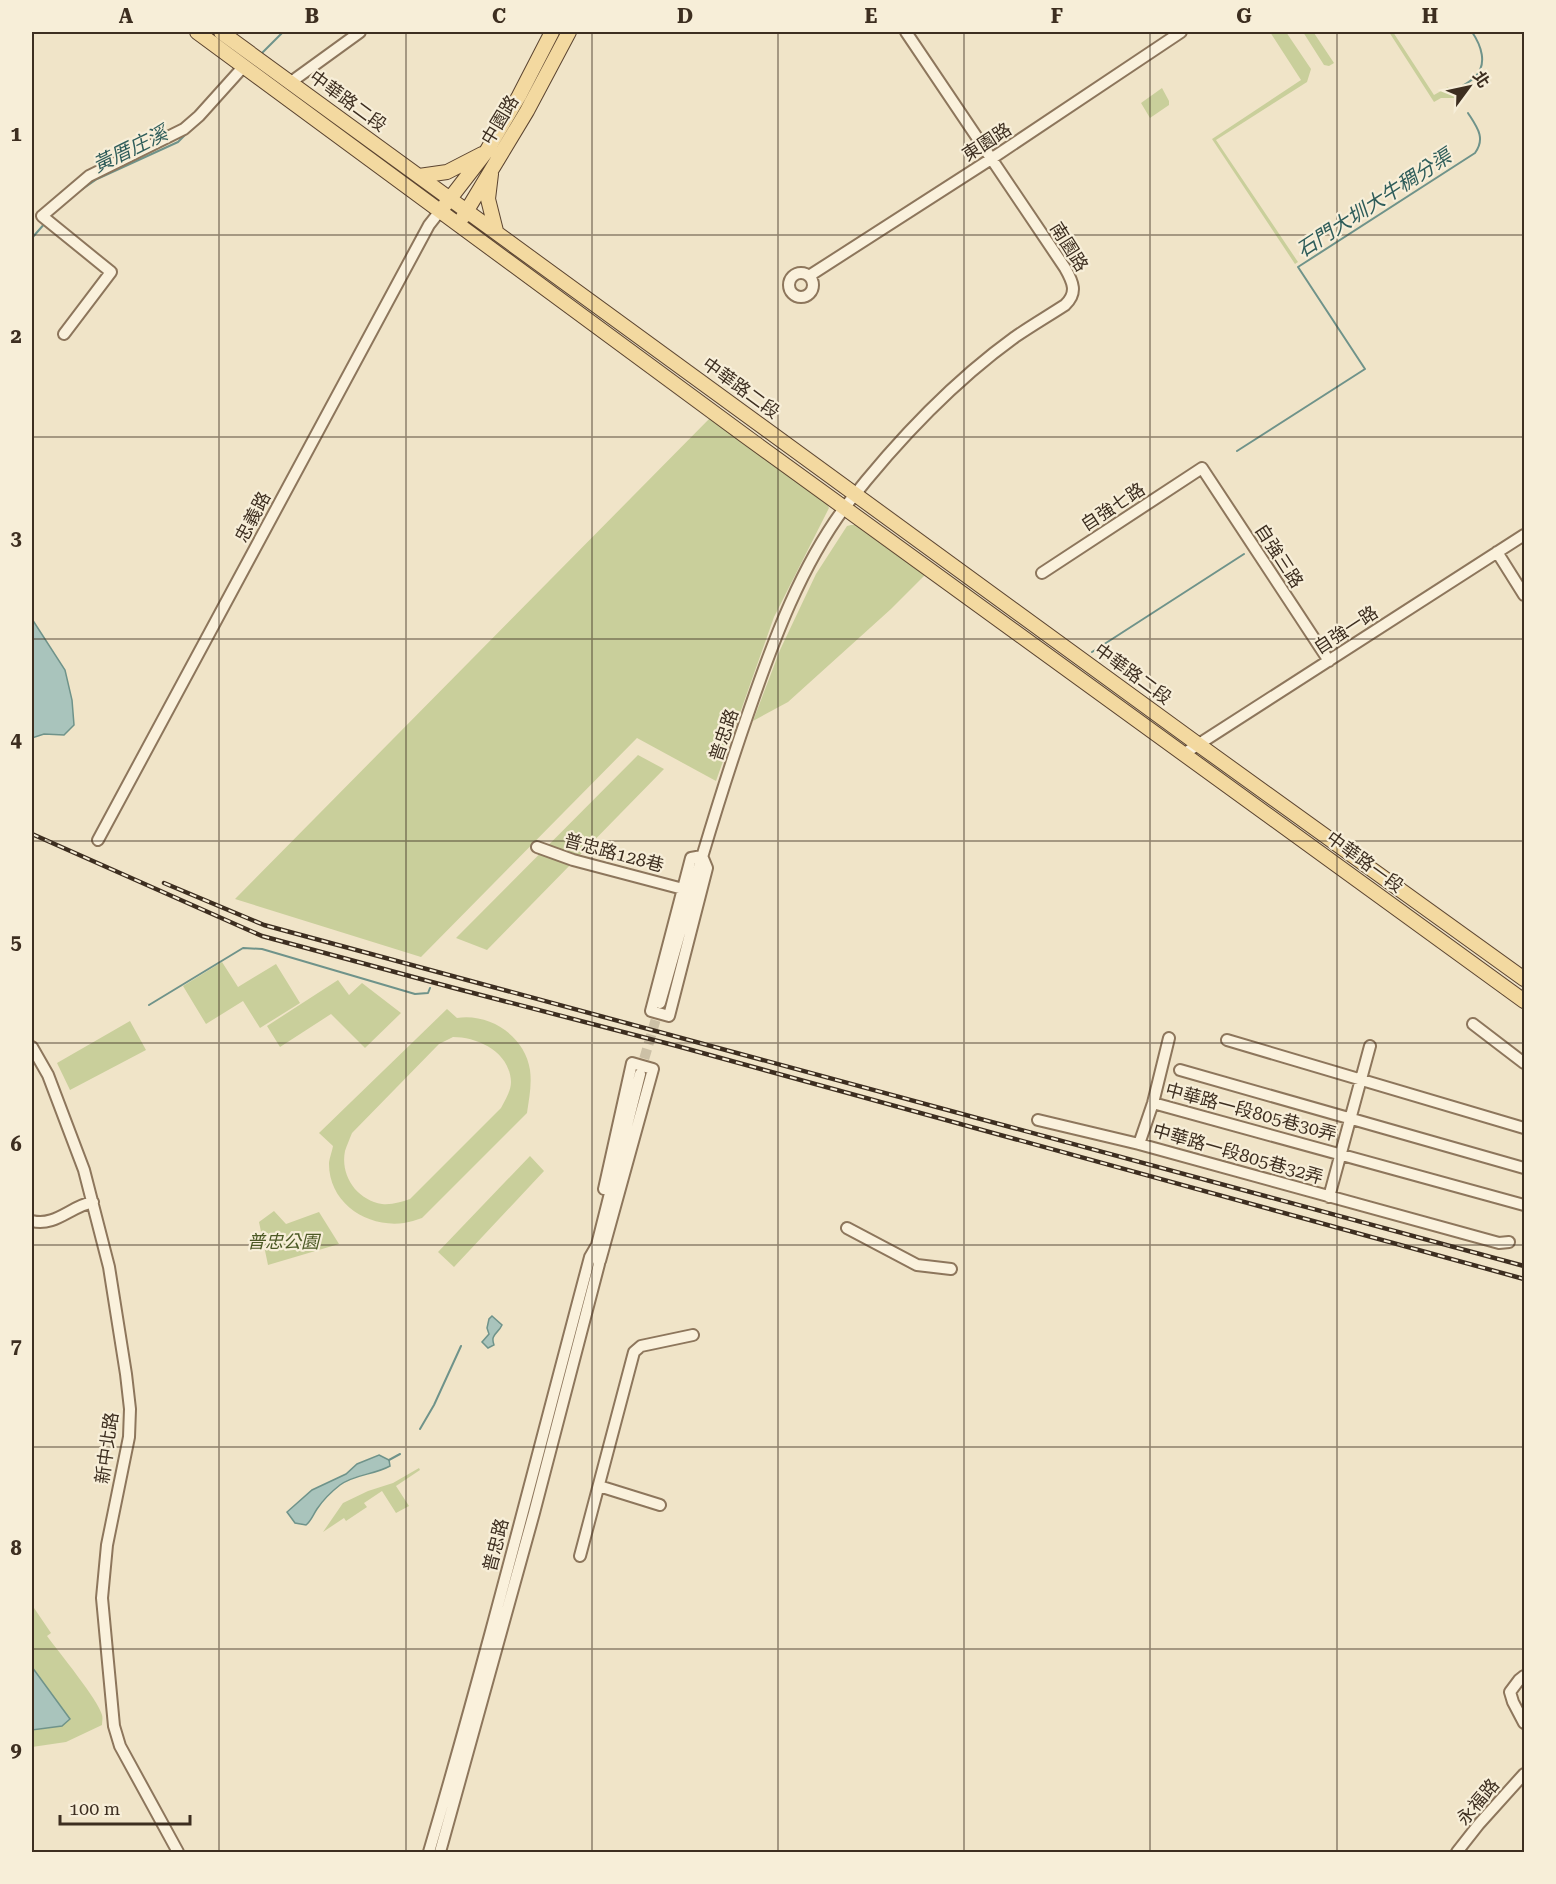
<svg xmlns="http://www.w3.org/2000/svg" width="1556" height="1884" viewBox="0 0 1556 1884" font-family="'Roboto Serif','Noto Sans TC',serif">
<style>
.green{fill:#c9cf9b;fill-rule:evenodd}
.water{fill:#a9c4bc;stroke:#6f938a;stroke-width:1.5}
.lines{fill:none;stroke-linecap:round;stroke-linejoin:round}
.stream{stroke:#6f938a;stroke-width:2}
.minor-tunnel{stroke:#ccc0a6;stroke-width:10;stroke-dasharray:10 5;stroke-linecap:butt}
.minor-casing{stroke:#8d765c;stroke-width:14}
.major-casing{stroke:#5b4430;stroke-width:16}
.minor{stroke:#faf1dc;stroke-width:10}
.major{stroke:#f3d9a0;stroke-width:14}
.rail-casing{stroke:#3d2e20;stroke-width:4.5}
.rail{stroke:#f7eed8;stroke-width:2;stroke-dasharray:7;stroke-linecap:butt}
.grid{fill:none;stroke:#3d2e20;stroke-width:1.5;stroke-opacity:0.55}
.labels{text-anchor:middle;stroke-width:4.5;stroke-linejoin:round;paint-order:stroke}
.street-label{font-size:18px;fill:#3d2e20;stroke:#f7eed8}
.park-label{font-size:18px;font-style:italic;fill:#4d5a26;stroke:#f7eed8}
.water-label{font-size:20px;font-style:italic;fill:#2f5d5a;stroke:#f7eed8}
.neatline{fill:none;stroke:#3d2e20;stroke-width:2}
.grid-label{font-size:20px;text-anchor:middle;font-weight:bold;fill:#3d2e20}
</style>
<rect width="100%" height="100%" fill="#f0e4c8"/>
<!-- green -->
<path class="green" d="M1270 32H1286L1311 69 1307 82 1216 140 1298 262 1295 264 1212 139 1301 80Z
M1303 32H1316L1314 33 1334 63 1329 66 1324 65Z
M1389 32H1393L1434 95 1448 87 1456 98H1441L1434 102Z
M1162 88 1169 101V105L1150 118 1141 103Z
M712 416 827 504 829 508 774 617 716 781 637 738 421 957 235 899Z
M851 525H855L925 575 891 609 788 702 753 721 780 650 816 574 847 526Z
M638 755 664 769 487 950 456 938Z
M222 962 238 987 276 964 300 1003 260 1028 243 1001 206 1024 183 986Z
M338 980 349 995 362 983 401 1013 365 1048 331 1014 280 1047 267 1026Z
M447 1009 457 1018C490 1013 525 1036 530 1070 532 1085 529 1099 527 1113L422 1218C416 1220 410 1222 404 1223 367 1228 329 1203 329 1164 329 1159 332 1152 333 1146L319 1133ZM453 1037C478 1037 510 1052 511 1082 511 1091 505 1100 501 1108L410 1199C401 1202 392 1205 382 1204 357 1200 340 1176 345 1151 347 1145 350 1138 352 1133L439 1044Z
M130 1021 146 1050 70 1090 57 1063Z
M530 1156 544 1171 454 1267 438 1252Z
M274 1211 286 1224 319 1212 339 1244 268 1265 259 1222Z
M419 1468 420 1470 396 1486 409 1506 396 1513 382 1491 364 1503 367 1507 346 1521 344 1518 323 1532 343 1503 368 1491 393 1483Z
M32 1605 51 1633 47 1636C58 1651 99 1701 102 1715 103 1718 102 1722 102 1725L66 1742 32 1747Z"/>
<!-- water -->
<path class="water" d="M32 619 65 670 72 700 74 725 64 735 44 734 32 738Z
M492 1316 502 1325C498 1334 490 1334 494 1345L488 1348 482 1342 489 1334 487 1328 489 1319Z
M379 1455 389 1460 390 1466C374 1475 355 1474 340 1485 331 1492 323 1500 317 1509 313 1515 311 1521 306 1525L295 1523 287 1512 312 1490 346 1474 357 1464Z
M32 1667 70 1719 62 1726 32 1730Z"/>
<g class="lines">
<!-- stream -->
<path class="stream" d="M260 55 283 32
M1454 91C1460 87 1469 83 1475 77 1488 64 1481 45 1472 32
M81 190 97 179 178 142 186 134
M32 238 46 222
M1237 451 1365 369 1298 267 1475 153C1486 138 1477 127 1468 113
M1092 652 1244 554
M149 1005 243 948 262 949 415 994 428 993 430 988
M420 1429 434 1405 461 1346
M389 1460 400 1454"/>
<!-- minor-tunnel -->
<path class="minor-tunnel" d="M640 1073 660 1005"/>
<!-- minor casing -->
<g class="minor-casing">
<path id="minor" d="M291 82 360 32
M789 285a12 12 0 1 1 24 0a12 12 0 1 1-24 0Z
M809 276 991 159 1181 32
M64 334 111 272 42 216 89 176 184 129 199 116 244 66
M1497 552 1524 595
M1042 573 1202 468 1329 661
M1185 753 1524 535
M98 840 429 225 440 211
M537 847 573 860 683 889
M702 856 707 868 669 1016 651 1011 691 858Z
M660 1003C688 904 716 805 750 708 774 639 801 566 845 507 894 444 950 384 1015 337 1031 326 1048 316 1065 305 1078 293 1073 282 1065 268L906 32
M1473 1024 1524 1063
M1227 1040 1524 1128
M32 1047 48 1075 84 1170 109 1267 126 1374 130 1409 129 1437 107 1545 102 1598 114 1726 120 1746 178 1852
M1180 1070 1524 1168
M1153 1103 1524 1205
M1038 1120 1139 1144 1499 1243 1509 1242
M1139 1144 1153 1103 1169 1038
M1329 1197 1370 1046
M32 1221C55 1227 71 1206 93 1202
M847 1228 917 1265 951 1269
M600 1261 653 1069 632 1063 604 1189
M599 1486 660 1505
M580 1556 634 1352 641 1346 693 1335
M1524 1676 1519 1680 1510 1692 1513 1702 1524 1723
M429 1852C487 1655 537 1456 590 1257L597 1245 640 1074
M440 1852 534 1513 599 1264 597 1246
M1457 1852 1479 1824 1524 1774"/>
</g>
<!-- major casing -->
<g class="major-casing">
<path id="major" d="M197 32 744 435 1524 1001
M221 32 1199 745 1524 979
M491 174 488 199 496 231
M419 176 447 172 482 154
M445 205 486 152 519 96 552 32
M463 217 527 111 569 32"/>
</g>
<!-- minor -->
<use href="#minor" class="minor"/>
<!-- major -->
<use href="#major" class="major"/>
<!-- rail casing -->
<g class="rail-casing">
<path id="rail" d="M32 834 262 936 454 988 677 1046 1524 1279
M164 883 264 925 1524 1266"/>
</g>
<!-- rail -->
<use href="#rail" class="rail"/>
</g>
<!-- grid -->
<path class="grid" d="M219 32V1852M406 32V1852M592 32V1852M778 32V1852M964 32V1852M1150 32V1852M1337 32V1852M32 235H1524M32 437H1524M32 639H1524M32 841H1524M32 1043H1524M32 1245H1524M32 1447H1524M32 1649H1524"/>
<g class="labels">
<!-- street labels -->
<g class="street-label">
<text transform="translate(348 101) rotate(36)" y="6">中華路二段</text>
<text transform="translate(500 120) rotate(-59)" y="6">中園路</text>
<text transform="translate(987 142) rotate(-33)" y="6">東園路</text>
<text transform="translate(1069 247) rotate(58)" y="6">南園路</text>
<text transform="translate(741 388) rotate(36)" y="6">中華路二段</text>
<text transform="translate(1113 507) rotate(-33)" y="6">自強七路</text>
<text transform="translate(253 517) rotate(-62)" y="6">忠義路</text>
<text transform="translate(1279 556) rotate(57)" y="6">自強三路</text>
<text transform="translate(1346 630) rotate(-33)" y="6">自強一路</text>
<text transform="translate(1133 674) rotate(36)" y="6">中華路二段</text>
<text transform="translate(724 735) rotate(-71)" y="6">普忠路</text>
<text transform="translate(614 853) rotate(15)" y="6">普忠路128巷</text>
<text transform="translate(1365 862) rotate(36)" y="6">中華路一段</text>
<text transform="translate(1251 1112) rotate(15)" y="6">中華路一段805巷30弄</text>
<text transform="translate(1238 1154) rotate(16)" y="6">中華路一段805巷32弄</text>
<text transform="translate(107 1448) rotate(-82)" y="6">新中北路</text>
<text transform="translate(496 1545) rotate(-76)" y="6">普忠路</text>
<text transform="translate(1478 1802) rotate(-50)" y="6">永福路</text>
</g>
<!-- park labels -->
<g class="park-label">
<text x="283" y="1248">普忠公園</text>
</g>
<!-- water labels -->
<g class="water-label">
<text transform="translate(130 149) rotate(-26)" y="7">黃厝庄溪</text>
<text transform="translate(1374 203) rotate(-33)" y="7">石門大圳大牛稠分渠</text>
</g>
</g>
<!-- border -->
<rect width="1556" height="1884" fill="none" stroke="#f7eed8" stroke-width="66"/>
<!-- north arrow -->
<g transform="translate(1469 87) rotate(57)" stroke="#f7eed8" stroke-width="4.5" paint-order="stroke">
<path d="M0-4.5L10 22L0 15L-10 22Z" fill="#3d2e20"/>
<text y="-9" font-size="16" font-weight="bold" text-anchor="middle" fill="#3d2e20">北</text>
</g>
<!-- scale -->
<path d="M60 1815v9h130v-9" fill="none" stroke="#3d2e20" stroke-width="3"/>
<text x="69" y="1815" font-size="18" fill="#3d2e20" stroke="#f7eed8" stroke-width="4.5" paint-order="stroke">100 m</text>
<rect x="33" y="33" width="1490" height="1818" class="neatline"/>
<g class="grid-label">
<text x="126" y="23">A</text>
<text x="312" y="23">B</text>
<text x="499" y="23">C</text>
<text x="685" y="23">D</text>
<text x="871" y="23">E</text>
<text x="1057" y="23">F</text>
<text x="1244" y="23">G</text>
<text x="1430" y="23">H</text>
<text x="16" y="141">1</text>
<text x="16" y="343">2</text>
<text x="16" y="545">3</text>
<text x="16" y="747">4</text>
<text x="16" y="949">5</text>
<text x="16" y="1151">6</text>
<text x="16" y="1353">7</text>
<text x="16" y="1555">8</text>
<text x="16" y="1757">9</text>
</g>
</svg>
